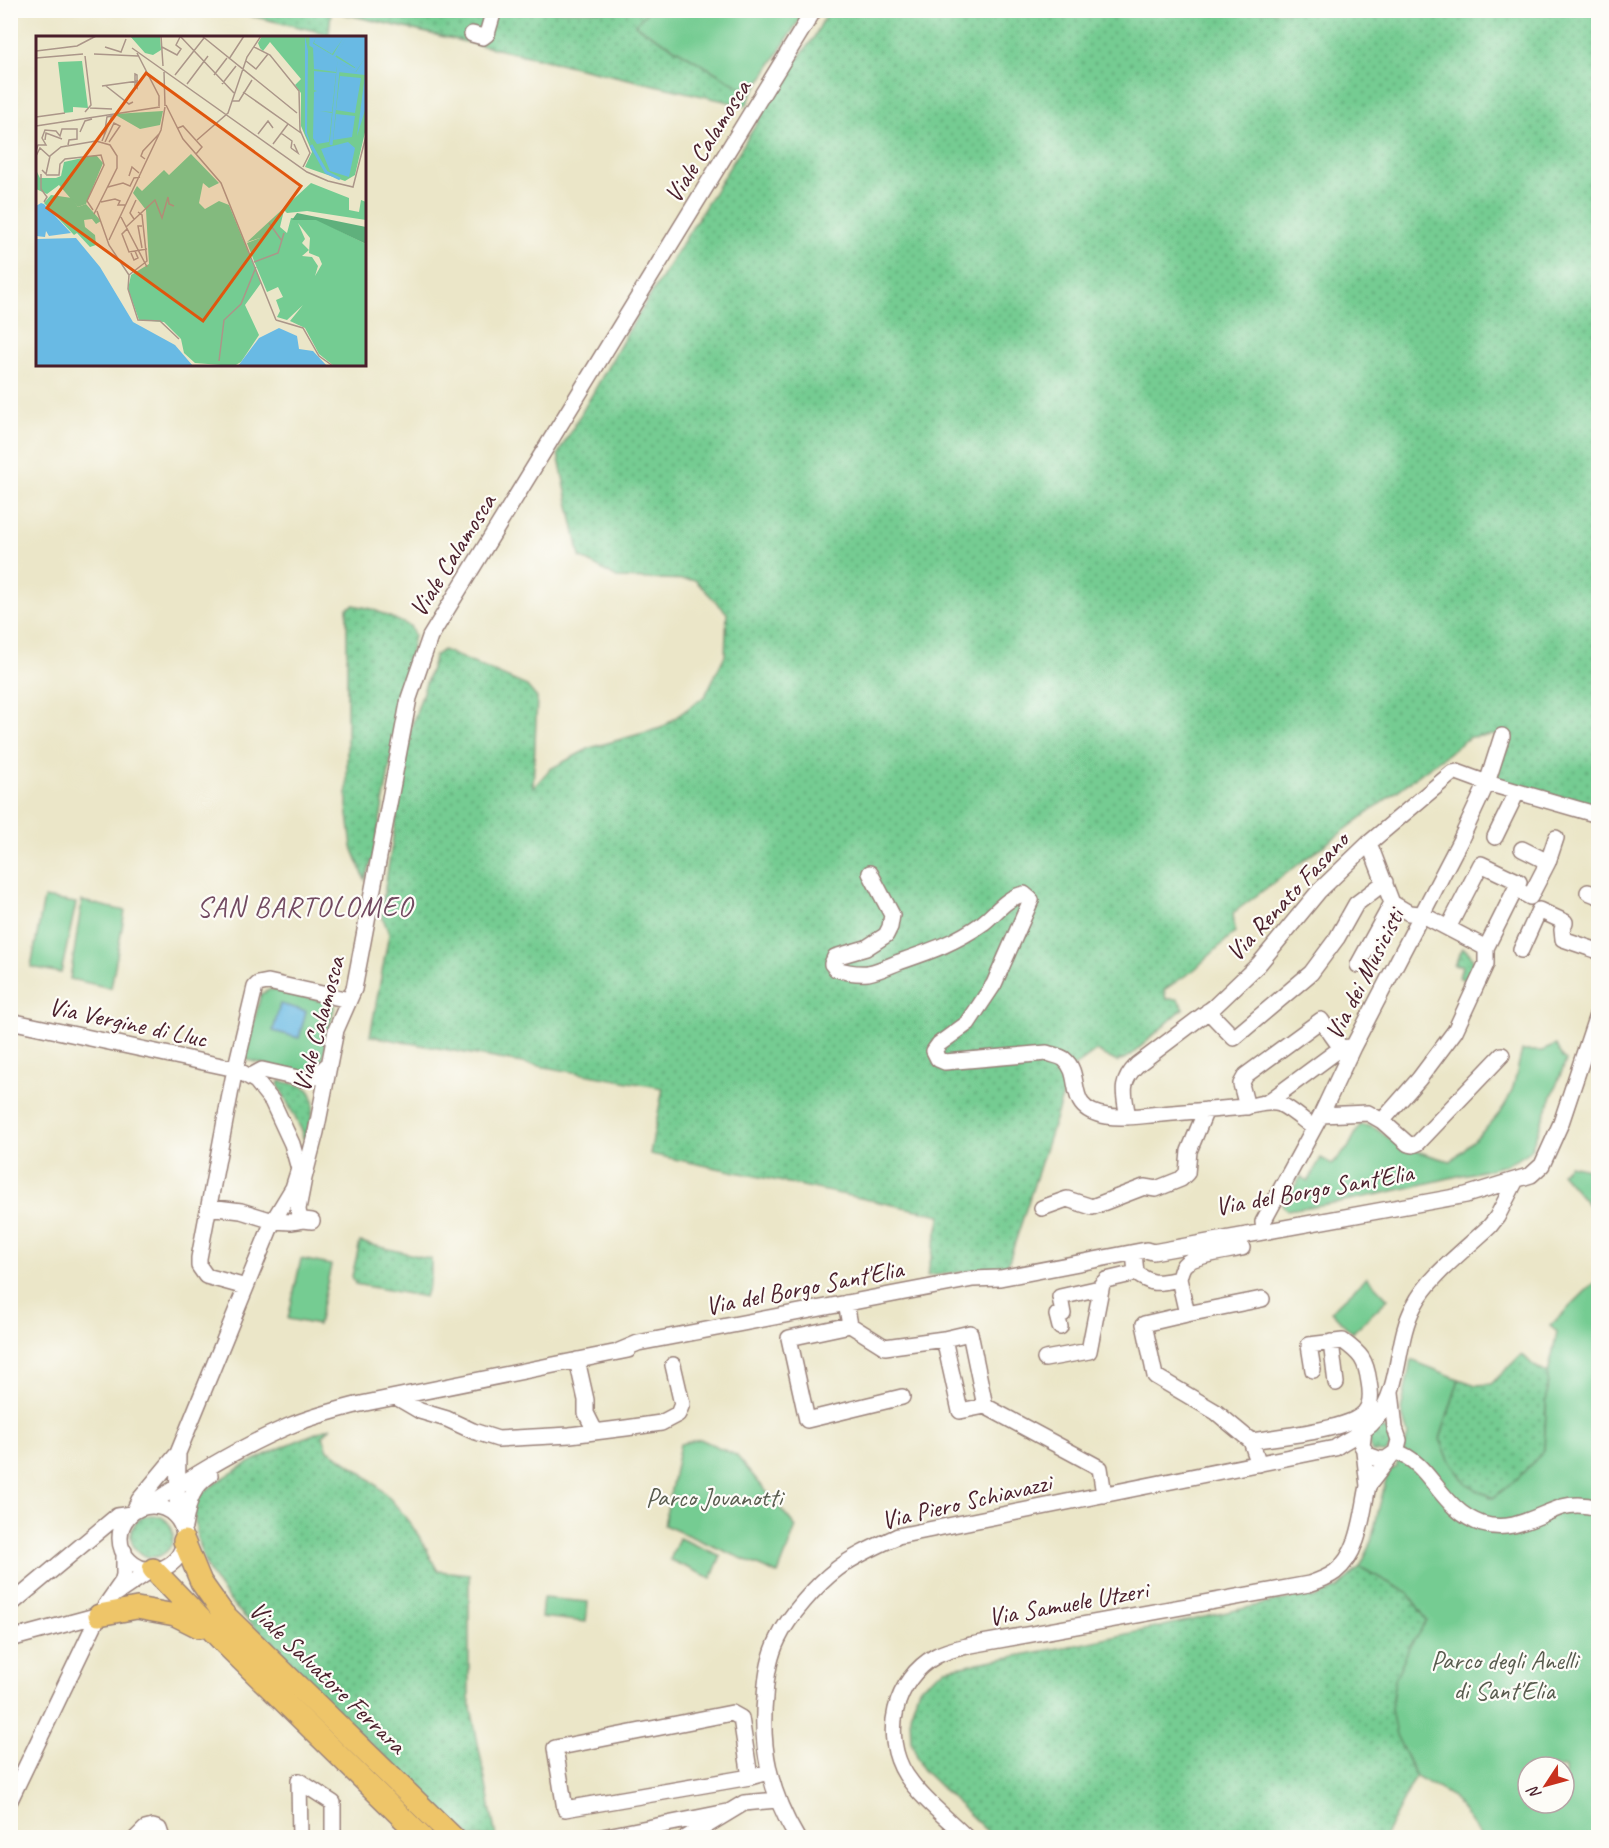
<svg xmlns="http://www.w3.org/2000/svg" width="1609" height="1848" viewBox="0 0 1609 1848" font-family="Caveat,sans-serif">
<style>
.grass{fill:url(#grass-dots);stroke:#5f765e;stroke-width:1.5}
.green{fill:#74cc92;stroke:#5f765e;stroke-width:1.5;fill-rule:evenodd}
.water{fill:#69bae4;stroke:#5a6c88;stroke-width:1.5}
.lines{fill:none;stroke-linecap:round;stroke-linejoin:round}
.minor-casing{stroke:#9a827a;stroke-width:18}
.highway-casing{stroke:#9a827a;stroke-width:24}
.minor{stroke:#fff;stroke-width:15}
.highway{stroke:#eec569;stroke-width:21}
.labels{text-anchor:middle;stroke-width:4.5;stroke-linejoin:round;paint-order:stroke}
.street-label{font-size:26px;fill:#4a1f2b;stroke:#fdfcf7}
.park-label{font-size:26px;fill:#595c4f;stroke:#fdfcf7}
.quarter-label{font-size:28px;letter-spacing:1.5px;fill:#724a61;stroke:#fdfcf7}
.inset-river{fill:none;stroke:#69bae4;stroke-width:3}
.inset-road{fill:none;stroke:#ab9689;stroke-width:1.5}
.view{fill:#e0560e;fill-opacity:0.15;stroke:#e0560e;stroke-width:3}
.inset-edge{fill:none;stroke:#4a1f2b;stroke-width:3}
</style>
<defs>
<pattern id="grass-dots" width="8" height="8" patternUnits="userSpaceOnUse" patternTransform="scale(1.5)"><rect width="8" height="8" fill="#74cc92"/><path d="M2 2h.1M6 6h.1" fill="none" stroke="#61a577" stroke-width="1.8" stroke-linecap="round"/></pattern>
</defs>
<rect width="100%" height="100%" fill="#fdfcf7"/>
<filter id="ink" filterUnits="userSpaceOnUse"><feTurbulence type="fractalNoise" baseFrequency=".0167" numOctaves="2"/><feDisplacementMap in="SourceGraphic" scale="12" xChannelSelector="R" yChannelSelector="G"/><feConvolveMatrix kernelMatrix="1 2 1 2 8 2 1 2 1" color-interpolation-filters="sRGB"/></filter>
<filter id="wash" filterUnits="userSpaceOnUse"><feTurbulence type="fractalNoise" baseFrequency=".008" numOctaves="4" result="noise"/><feDisplacementMap in="SourceGraphic" scale="24" xChannelSelector="R" yChannelSelector="G"/><feGaussianBlur stdDeviation="1.35" result="paint"/><feColorMatrix in="noise" values="0 0 0 0 0 0 0 0 0 0 0 0 0 0 0 0 0 1.4 0 .05"/><feComposite in="paint" operator="in"/></filter>
<g filter="url(#wash)">
<rect width="100%" height="100%" fill="#ebe6c8"/>
<!-- grass -->
<path class="grass" d="M229 11H649L636 25 752 94 746 106 331 11 329 34Z
M828 11H1598V808L1493 778 1496 735 1470 737 1233 913 1235 932 1195 969 1164 990 1166 999H1177L1184 1008 1130 1056 1117 1062 1096 1051 1067 1072 1069 1080 1065 1089 1007 1267 927 1276 941 1215 650 1154 663 1088 370 1036 389 934 381 913 410 731 435 656 443 650 527 686 537 698 533 788 550 769 590 748 661 728 705 696 725 655 727 613 695 580 617 578 580 557 558 454 629 330 792 66 813 39Z
M354 605 372 609 410 626 414 635 373 858 365 880 352 847 347 807V608Z
M1463 948C1477 957 1475 969 1468 982L1459 977 1462 965H1454Z
M280 1081C287 1083 297 1083 304 1087 322 1094 309 1124 306 1138H303L302 1131 278 1084Z
M360 1242 431 1259V1278L425 1297 355 1284 352 1276Z
M1522 1354 1534 1366 1548 1374 1544 1451 1518 1478 1493 1498 1467 1485 1449 1460 1440 1439 1459 1379 1476 1385 1491 1384Z
M331 1427 323 1436 328 1450C370 1475 396 1500 422 1541 428 1551 432 1562 438 1571L469 1574V1697L496 1837H471L306 1684C298 1670 285 1658 273 1645 227 1599 191 1571 195 1499 235 1465 283 1446 331 1427Z
M1376 1427 1388 1430 1394 1442 1386 1453 1372 1452 1367 1436Z
M131 1536a21 21 0 1 1 42 0a21 21 0 1 1-42 0Z
M1360 1567 1408 1593 1428 1621C1386 1682 1379 1709 1416 1776L1384 1837H993L922 1769 911 1741 910 1715 919 1688 945 1669 1086 1643 1310 1594 1312 1599 1338 1588Z"/>
<!-- green -->
<path class="green" d="M649 10H805V11L752 94 635 25Z
M44 898 76 903 61 973 31 967Z
M82 901 125 911 111 988 70 979Z
M271 989 335 1004 322 1063 307 1075 244 1059 261 994Z
M1556 1045 1562 1058 1566 1061 1530 1151C1510 1167 1486 1170 1462 1175 1404 1189 1346 1203 1286 1210L1282 1205 1301 1177 1308 1181 1321 1158 1332 1164 1348 1148 1360 1125C1378 1125 1382 1136 1397 1143 1415 1151 1432 1157 1451 1161 1472 1141 1500 1120 1511 1093 1516 1080 1518 1064 1522 1051H1542Z
M1569 1165 1598 1171V1216L1561 1173Z
M301 1259 331 1265 318 1325 288 1319Z
M1367 1277 1388 1299 1352 1333 1331 1311Z
M1598 1279V1837H1481L1453 1797 1416 1776 1396 1735 1391 1709 1395 1679 1409 1648 1427 1620 1408 1593 1360 1567 1370 1546 1386 1479 1391 1470 1397 1467V1461L1401 1460 1408 1435 1401 1411 1411 1360 1459 1379 1440 1439 1449 1460 1467 1485 1493 1498 1518 1478 1544 1451 1548 1374 1557 1332 1550 1326ZM1528 1767H1564V1803H1528Z
M700 1439 736 1455 796 1527 778 1574 664 1525 680 1444Z
M679 1538 721 1556 711 1578 670 1560Z
M543 1598 588 1602 586 1622 541 1617Z"/>
<!-- water -->
<path class="water" d="M280 1004 306 1011 299 1038 273 1031Z"/>
</g>
<g filter="url(#ink)">
<g class="lines">
<!-- minor casing -->
<g class="minor-casing">
<path id="minor" d="M472 34 483 37 487 34 494 10
M1495 837 1517 792
M1522 849 1548 862
M870 873 892 915 890 927 886 935 866 948 835 957 832 964 836 969C846 972 858 974 868 973 879 971 889 966 899 962 931 951 955 943 983 923 996 913 1007 897 1024 894L1031 900 994 984 968 1023 939 1044 934 1051 938 1059 945 1062 1047 1053C1053 1055 1060 1056 1064 1059 1085 1076 1062 1109 1107 1116 1125 1119 1144 1115 1162 1114 1189 1111 1216 1110 1244 1107 1255 1106 1268 1100 1280 1104 1291 1109 1303 1120 1314 1128
M1516 889 1530 897 1548 862 1556 838
M1588 892 1598 896
M1448 928 1481 864 1519 882 1486 948
M1521 950 1539 910 1565 922 1562 930 1563 939 1598 951
M1358 965 1392 903
M1208 1011 1234 1038 1311 973 1337 938 1356 904 1385 882
M10 1021 236 1069 256 1081 272 1101 292 1144 299 1169 293 1188 273 1221 178 1453 177 1518
M249 1077 262 1070 302 1079 313 1078 329 1064
M1268 1102 1341 1048 1350 1047
M1247 1107 1241 1084 1246 1075 1321 1020 1341 1048
M1321 1115 1368 1113 1382 1121 1419 1079 1455 1031 1486 964V948L1421 914 1409 913 1392 903 1369 843
M1128 1117C1124 1094 1119 1083 1137 1065L1214 1007 1259 964 1319 891 1369 843 1452 773 1457 772 1487 783 1598 815
M1382 1121 1408 1144 1413 1145 1418 1143 1502 1055
M293 1188 304 1178 316 1132 336 1030 354 989 409 698 430 637 814 10
M209 1207 241 1211 273 1221 291 1222 304 1220 312 1221
M1042 1208 1067 1199 1092 1207 1144 1187 1156 1189 1181 1179 1187 1173 1189 1151 1206 1110
M304 1220 299 1216 298 1209 304 1178
M1264 1231 1263 1222 1321 1115 1353 1047 1460 841 1487 783 1502 736
M1134 1253 1136 1273C1153 1286 1159 1283 1179 1279L1187 1314 1144 1324 1155 1376 1216 1412 1251 1441 1259 1464
M1179 1279C1180 1274 1181 1269 1184 1265 1193 1255 1228 1251 1242 1248
M246 1287 206 1276 199 1266V1258L233 1079 255 987 258 984 268 982 349 1000
M846 1303 850 1325 885 1347 944 1339 970 1333 985 1406 1100 1468 1104 1495
M1187 1314 1262 1299
M850 1325 789 1338 807 1420 902 1397
M1060 1327 1057 1315 1063 1314 1060 1297 1100 1288
M944 1339 960 1411 985 1406
M1331 1342 1336 1383
M619 1351 638 1343 973 1279 1000 1278 1146 1250 1153 1252 1466 1195 1531 1175 1542 1165 1561 1123 1598 1012
M1045 1359 1089 1351 1102 1284 1106 1280 1136 1273
M577 1360 586 1400V1413L595 1431
M396 1397 420 1411 447 1419 473 1431 498 1439 570 1435 626 1428 661 1423 678 1414 682 1404 673 1365
M1364 1430 1362 1446 1368 1455 1379 1459H1386L1396 1452 1399 1440 1395 1428 1391 1392
M1251 1441C1275 1437 1349 1430 1364 1413 1372 1405 1371 1393 1369 1382 1366 1360 1361 1354 1343 1341L1309 1345 1313 1370
M1364 1451 1368 1486 1391 1456
M1396 1452C1431 1462 1440 1510 1482 1524 1512 1533 1535 1516 1562 1507 1574 1504 1587 1505 1598 1508
M148 1506C192 1476 240 1447 289 1426 311 1417 333 1411 356 1405L628 1350
M120 1538a32 32 0 1 1 64 0a32 32 0 1 1-64 0Z
M134 1511 139 1500 178 1453
M184 1527C189 1503 189 1490 210 1475
M117 1593 151 1570
M10 1605 117 1516 131 1514
M10 1639 99 1615
M750 1777 741 1718 732 1713 555 1748 565 1809 750 1777 768 1772
M299 1781 333 1803V1838
M299 1781 300 1838
M10 1800 99 1615 122 1582 124 1575V1551
M136 1838 145 1829 153 1827 159 1829 162 1838
M597 1838 727 1812
M686 1838 744 1803 777 1800
M797 1838C770 1793 760 1748 765 1697 766 1678 769 1657 778 1639 788 1617 817 1584 837 1569 855 1555 877 1546 898 1536L1335 1448C1348 1438 1365 1433 1376 1419 1402 1387 1395 1341 1414 1306 1429 1276 1465 1250 1490 1226L1497 1217 1516 1180
M967 1838C947 1818 922 1799 906 1775 881 1736 894 1679 936 1656 947 1650 959 1648 971 1645L1309 1584C1318 1581 1327 1578 1335 1572 1360 1553 1362 1514 1368 1486"/>
</g>
<!-- highway casing -->
<g class="highway-casing">
<path id="highway" d="M184 1541 201 1582 223 1613 454 1838
M153 1569 225 1644 423 1838
M99 1615 137 1608 175 1615 199 1627"/>
</g>
<!-- minor -->
<use href="#minor" class="minor"/>
<!-- highway -->
<use href="#highway" class="highway"/>
</g>
</g>
<g class="labels">
<!-- street labels -->
<g class="street-label">
<text transform="translate(707 141) rotate(-58)" y="9">Viale Calamosca</text>
<text transform="translate(452 555) rotate(-58)" y="9">Viale Calamosca</text>
<text transform="translate(1287 896) rotate(-47)" y="9">Via Renato Fasano</text>
<text transform="translate(1364 974) rotate(-63)" y="9">Via dei Musicisti</text>
<text transform="translate(128 1022) rotate(12)" y="9">Via Vergine di Lluc</text>
<text transform="translate(318 1024) rotate(-75)" y="9">Viale Calamosca</text>
<text transform="translate(1314 1189) rotate(-10)" y="9">Via del Borgo Sant'Elia</text>
<text transform="translate(804 1287) rotate(-11)" y="9">Via del Borgo Sant'Elia</text>
<text transform="translate(966 1501) rotate(-13)" y="9">Via Piero Schiavazzi</text>
<text transform="translate(1068 1603) rotate(-10)" y="9">Via Samuele Utzeri</text>
<text transform="translate(328 1677) rotate(44)" y="9">Viale Salvatore Ferrara</text>
</g>
<!-- park labels -->
<g class="park-label">
<text x="714" y="1506">Parco Jovanotti</text>
<text x="1504" y="1669">Parco degli Anelli<tspan x="1504" dy="30">di Sant'Elia</tspan></text>
</g>
<!-- quarter labels -->
<g class="quarter-label">
<text x="305" y="916">SAN BARTOLOMEO</text>
</g>
</g>
<!-- overview -->
<g transform="translate(36 36)">
<rect width="330" height="330" fill="#ebe6c8"/>
<path d="M127 75 124 89 104 93 78 78ZM155 118 183 147 173 152 167 147 163 167 169 173 183 165 193 169 225 247 209 269 223 299 205 326 198 330 159 327 148 317 145 303 128 286 103 284 92 253 95 239 113 228 110 174 97 157 101 150 106 155 128 134 133 139ZM60 119 67 127 50 168 42 171 23 149 11 158 0 153V134L4 142H20L25 140 28 126ZM275 147 313 162V174L323 176 325 164 330 166V184L271 175 251 177 248 174 244 191 251 197 255 182 280 183 330 208V330H298L283 318 269 292 254 285 267 269 251 284 241 281 244 275 240 264 247 261 242 251 231 256 218 225 224 202 211 206ZM262 187 274 202 273 217 283 221 286 228 279 240 282 230 276 221 266 220 273 214 266 207 269 203Z" fill="#74cc92" fill-rule="evenodd"/>
<path d="M261 177 330 191V208L280 184H256Z" fill="#5fb07c"/>
<path d="M94 0H124L125 14 117 19 109 17ZM226 0H330V92L319 139 309 145 269 131 276 116 265 90V57L259 49 265 43 234 6 227 15 224 12 222 7ZM46 25 52 72 37 71V76L28 77 22 26ZM15 159 36 162 42 171 50 168 65 185 60 188 56 183 48 184 49 191 59 199 60 209 54 211 41 197 38 199 8 167ZM224 202 228 223 218 225 211 207Z" fill="#74cc92"/>
<path d="M269 0 272 15 271 97 275 109 269 97ZM280 0H309L296 18 278 7ZM311 0H330V16L320 32 300 19ZM277 11 302 25 300 36 278 33ZM330 20V71L321 100 329 39 302 36 303 26 320 36ZM278 35 300 37 296 76 284 75 296 77 293 106 281 108 277 102 278 56 281 55 278 54ZM304 40 325 42 319 77 300 74ZM300 78 319 80 316 101 297 104ZM312 106 319 112 313 141 294 135 285 113ZM5 167 8 168 35 197 13 200 10 195 9 201 0 200V170ZM40 202 64 231 97 286 139 309 157 330H0V203ZM243 292 261 300 263 313 277 315 291 330H202L223 302Z" fill="#69bae4"/>
<path class="inset-river" d="M275 0V9L297 22 310 0M279 0 275 8 319 34 330 18M275 109 290 136 304 143M295 109 303 24"/>
<path class="inset-road" d="M125 0 127 30M144 0 198 57M166 0 261 77M69 11 85 16 90 3M126 11 141 19 145 13 140 9 144 1M218 11 234 19 263 55 264 94 274 117 267 131M96 12 271 136 292 145 317 151 330 100M0 15 41 10 60 0M101 17 123 60V70M58 18 102 20M49 20 55 69 49 76M0 22 47 18M193 23 208 0M210 25 220 33 232 18M128 36 129 70M99 38 101 39V52L99 50ZM139 39 168 2M178 39 191 22M151 48 172 20M186 48 200 30M66 50 102 45M70 50 93 68 97 66M207 56 265 97M196 65H203L216 44M130 69 147 103 185 147 240 284M54 72 76 73M0 81 29 77M0 90 124 71M142 92 147 90 166 111 160 118M44 96 49 85 56 83M245 97 256 105 255 112M222 98 232 85 237 92M9 104 10 97 26 103M161 104 192 77 211 21 225 0M66 105 76 80 71 81 68 100M69 106 78 87 84 90 73 106M237 108 252 88M255 112 262 117 258 108M0 115 2 109H10L6 102 9 94 20 95 24 100 26 93H41V103L33 104 32 109M0 120 4 112 14 121M109 123 105 120 107 115 123 98M6 134 10 138 14 120 25 111 60 105 74 109 81 120V132L58 178M5 138V153L11 161 8 166M10 139H23L24 128 29 123 65 119 68 129 51 165 57 174M93 140 96 131 103 137M72 151 87 147 94 150 98 142 104 141M65 166 79 163 84 165 82 169H90M61 175 73 209 93 239 92 253 102 284 124 285 143 303M85 181 111 231M98 183 94 177 100 164M233 187 246 205M106 190H102L106 212M90 191 119 164 126 182 132 161 133 168 138 170M91 193 86 198 93 216 111 213M73 204 125 94 129 71M95 217 98 224 102 222 99 215M218 226 242 217 248 197M93 239 111 225 106 179 102 176M240 284 267 292 283 320 297 330M183 325 188 284 205 268 220 231"/>
<path class="view" d="M110 37 265 150 167 285 11 172Z"/>
<rect width="330" height="330" class="inset-edge"/>
</g>
<!-- margin -->
<rect width="1609" height="1848" fill="none" stroke="#fdfcf7" stroke-width="36"/>
<!-- north arrow -->
<g transform="translate(1546 1785) rotate(234)"><circle r="28" fill="#fdfcf7" stroke="#b5a4a5" stroke-width="1.5"/>
<path d="M0-4.5L10 22L0 15L-10 22Z" fill="#c8321e"/>
<text y="-9" font-size="16" font-weight="bold" text-anchor="middle" fill="#4a1f2b">N</text>
</g>
</svg>
